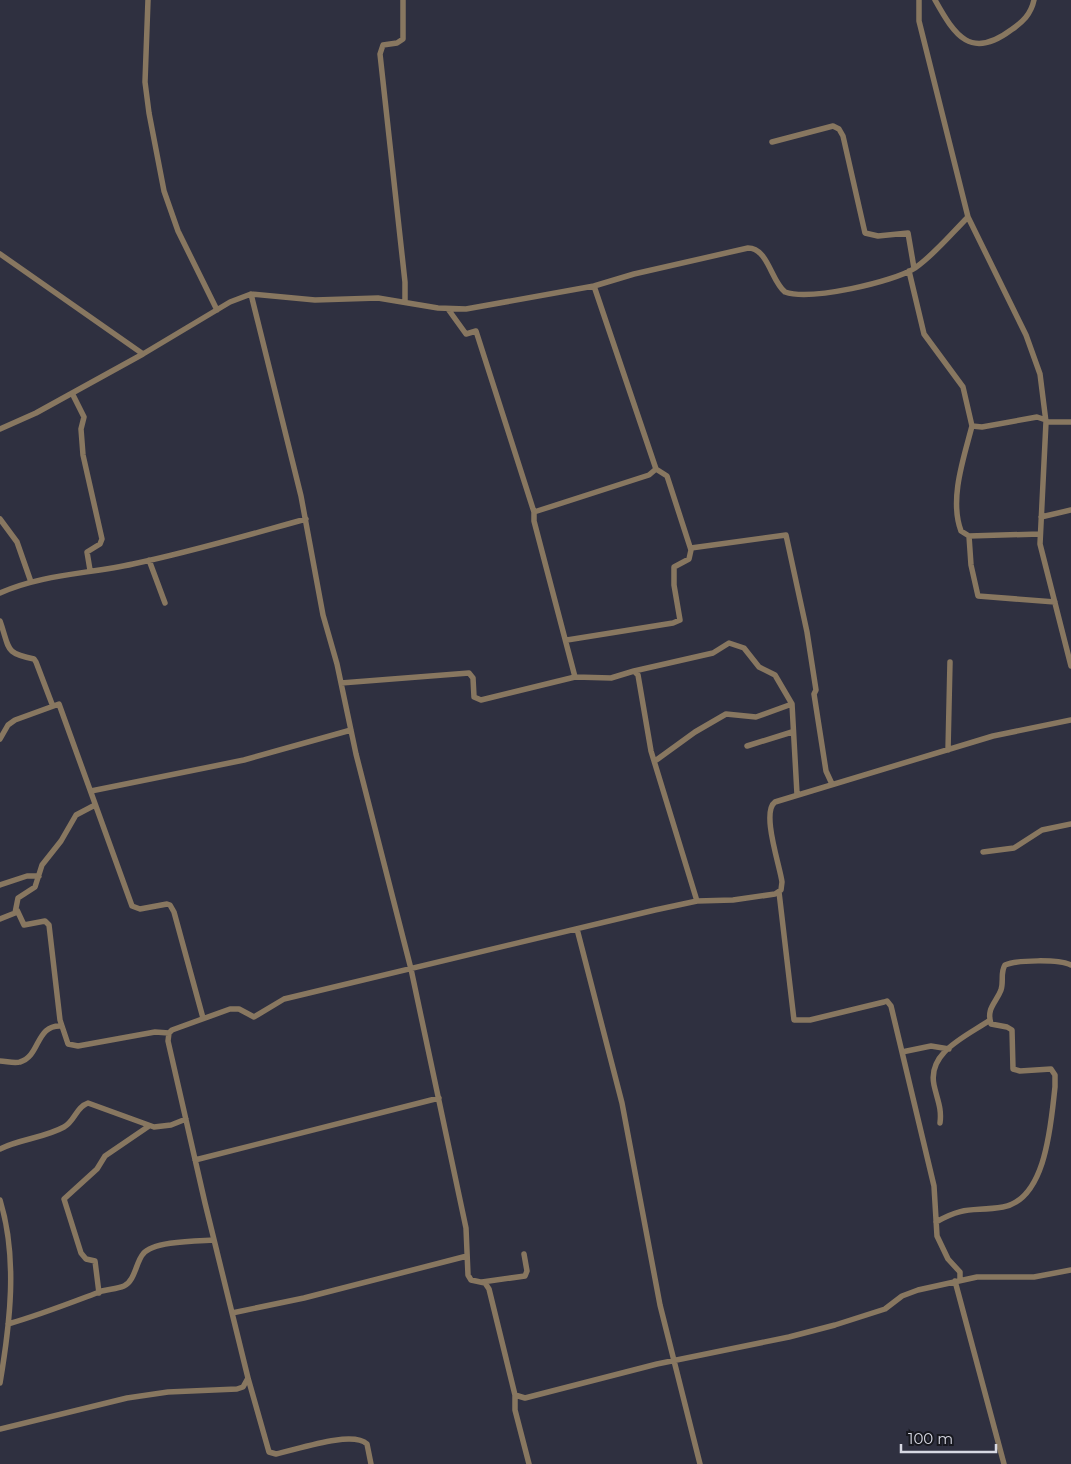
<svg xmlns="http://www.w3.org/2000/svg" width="1071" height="1464" viewBox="0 0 1071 1464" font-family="Montserrat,sans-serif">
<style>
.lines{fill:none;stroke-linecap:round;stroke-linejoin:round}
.minor{stroke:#887760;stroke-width:5.5}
</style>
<rect width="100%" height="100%" fill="#2f3040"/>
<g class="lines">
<!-- minor -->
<path class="minor" d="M148 0 145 82 149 113 164 191 178 231 217 310
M403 0V39L397 43 383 45 380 54 405 282V302
M919 0V21L968 217 1026 335 1040 374 1046 422 1040 544 1071 666
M935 0C955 36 971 60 1011 30 1023 22 1031 14 1034 0
M772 142 833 126 839 129 843 136 865 233 878 236 908 233 914 268
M0 254 143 354
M909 271 924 334 963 387 972 426 982 427 1037 417 1046 420
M251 294 301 496 323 615 337 664 356 754 411 969 466 1228 468 1275 471 1280 485 1283 489 1289 515 1395 525 1398 657 1364 789 1337 835 1325 885 1309 902 1296 918 1290 977 1277H1034L1071 1270
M448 309 466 334 476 331 534 512
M72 393 84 417 81 429 83 455 102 539 100 544 87 552 90 570
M1046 422H1071
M972 426C964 457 949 499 961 531L969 536 1040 534
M0 429 36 413 143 354 230 302 251 294 315 300 378 298 438 308 466 309 594 286 634 274 748 248C768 248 771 281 785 292 810 301 894 282 915 268 935 254 951 234 968 217
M1041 517 1071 510
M0 519 17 542 31 582
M969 536 971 565 978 596 1055 602
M691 548 786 535 807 632 816 690 814 694 826 771 832 784
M149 560 165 603
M0 593C43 574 88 574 133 564 191 552 248 535 306 519
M0 621C10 649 4 653 34 659L36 662 52 704
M567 640 673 623 680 620 674 585V567L689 559 691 550 667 476 656 469
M634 671 713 653 729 643 744 648 759 667 775 675 792 704 797 794
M575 677 611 678 634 671 638 675 651 751 697 901
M341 683 469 673 473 678 474 697 481 700 575 677 534 521V512L649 475 656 469 594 286
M0 739 8 725 15 720 59 704 132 906 140 909 167 904 170 905 174 912 203 1018
M747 746 792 732
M948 750 950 662
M655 761 695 732 726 714 756 717 792 704
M91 791 244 760 351 730
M983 852 1014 848 1042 830 1071 824
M0 885 27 876H39
M779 892 794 1020H810L884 1002 887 1001 891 1006 934 1186 937 1236 948 1259 960 1272V1280
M17 910 24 925 45 921 49 925 60 1020 68 1044 78 1046 155 1032 169 1033
M0 919 15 913 18 898 35 887 42 865 61 841 76 815 95 805
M577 929 622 1103 660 1305 700 1464
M902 1052 931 1046 949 1049
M0 1061C6 1061 14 1064 20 1062 41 1056 35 1024 62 1026
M940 1123C942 1108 937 1099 934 1085 927 1052 967 1036 990 1020
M0 1149C20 1139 44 1138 64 1127 75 1121 76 1107 88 1103L154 1127 171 1125 186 1119
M195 1160 439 1098
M0 1200C18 1258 10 1324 0 1383
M936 1222C966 1205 973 1212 1003 1207 1047 1199 1051 1121 1055 1087V1075L1051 1069 1020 1071 1013 1069 1012 1030 1007 1027 991 1024C986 1008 996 1003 1001 990 1004 981 1000 973 1005 965 1017 960 1059 959 1071 965
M955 1281 1004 1464
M482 1282 525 1276 527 1271 524 1254
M99 1293 95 1261 86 1259 81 1253 64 1199 97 1169 105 1156 149 1126
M232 1313 304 1298 467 1256
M8 1324C40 1315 70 1303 102 1291 109 1289 117 1289 124 1286 135 1281 136 1262 143 1254 153 1241 198 1241 213 1240
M248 1378 269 1452 276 1454C296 1450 352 1430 367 1444L371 1464
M515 1395V1410L529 1464
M0 1429 127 1398 168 1392 237 1389 243 1387 248 1378 205 1203 168 1041 169 1033 172 1030 230 1009H239L254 1017 284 999 655 910 697 901 733 900 775 894 781 890 782 882C780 866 761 812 775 802L993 736 1071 720"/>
</g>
<!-- scale -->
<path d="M901 1444v8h95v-8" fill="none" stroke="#d7d8e3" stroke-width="2.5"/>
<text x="908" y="1444" font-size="15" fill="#d7d8e3" stroke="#181920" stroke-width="4" paint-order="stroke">100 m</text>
</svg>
